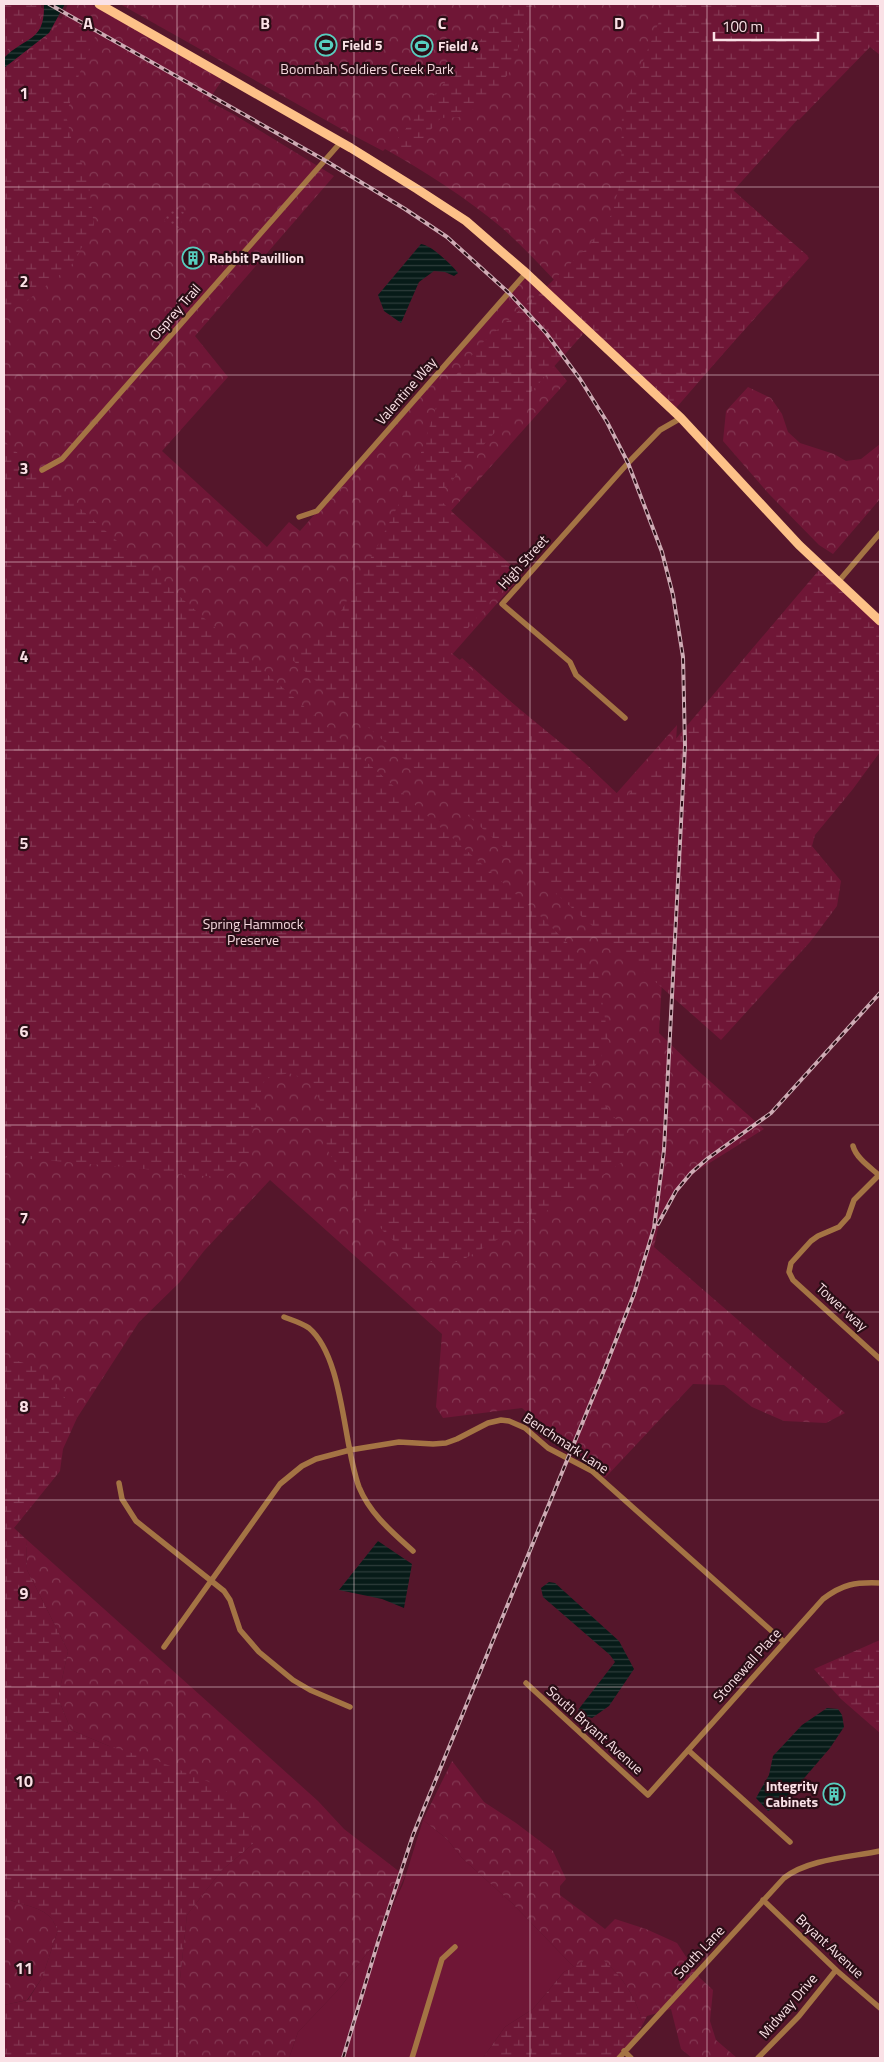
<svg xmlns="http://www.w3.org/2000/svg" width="884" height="2062" viewBox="0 0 884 2062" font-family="'Titillium Web',sans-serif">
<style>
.grass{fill:#6f1636}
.forest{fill:url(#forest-crowns)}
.wetland{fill:url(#wetland-marsh)}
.garden{fill:url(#garden-dots)}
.water{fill:url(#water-rules)}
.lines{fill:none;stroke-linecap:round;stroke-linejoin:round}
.street{stroke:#a47444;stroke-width:5.5}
.primary{stroke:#fdc188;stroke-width:9}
.rail-casing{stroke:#ceabb4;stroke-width:4}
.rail{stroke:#2a0e16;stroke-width:2;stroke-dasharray:5.5;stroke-linecap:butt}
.grid{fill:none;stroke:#fae1e6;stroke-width:1;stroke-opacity:0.55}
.labels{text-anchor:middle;stroke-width:4.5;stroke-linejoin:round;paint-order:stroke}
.poi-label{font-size:14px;font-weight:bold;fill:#fae1e6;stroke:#2a0e16;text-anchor:start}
.park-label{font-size:14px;fill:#f5d7dd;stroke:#2a0e16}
.street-label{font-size:14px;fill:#fae1e6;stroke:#2a0e16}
.grid-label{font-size:16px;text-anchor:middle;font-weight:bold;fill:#fae1e6;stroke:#2a0e16;stroke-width:4.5;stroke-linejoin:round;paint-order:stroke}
</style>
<defs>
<pattern id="forest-crowns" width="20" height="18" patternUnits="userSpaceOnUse" patternTransform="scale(1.25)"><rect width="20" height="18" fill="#6f1636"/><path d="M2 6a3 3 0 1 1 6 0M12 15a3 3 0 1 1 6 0" fill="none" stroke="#843853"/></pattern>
<pattern id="wetland-marsh" width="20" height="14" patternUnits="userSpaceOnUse" patternTransform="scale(1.25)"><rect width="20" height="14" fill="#6f1636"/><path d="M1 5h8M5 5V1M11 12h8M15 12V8" fill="none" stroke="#843853"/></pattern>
<pattern id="garden-dots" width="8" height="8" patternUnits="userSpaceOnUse" patternTransform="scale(1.25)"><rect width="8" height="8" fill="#6f1636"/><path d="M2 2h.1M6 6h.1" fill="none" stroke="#843853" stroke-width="1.8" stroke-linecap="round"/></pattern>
<pattern id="water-rules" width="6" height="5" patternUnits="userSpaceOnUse" patternTransform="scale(1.25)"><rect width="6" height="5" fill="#071b18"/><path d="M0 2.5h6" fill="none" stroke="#2c3c3a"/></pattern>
</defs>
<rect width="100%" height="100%" fill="#55162b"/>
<!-- grass -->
<path class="grass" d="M423 1820 447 1839 462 1858 512 1903 574 1967 564 1972 533 2009 505 2027 483 2058H289L298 2032 337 1991 376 1942 403 1884Z"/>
<!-- forest -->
<path class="forest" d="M4 4H35L94 38 63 16 68 4H91L223 79 208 101 233 114 334 176 195 336 228 377 162 451 267 547 289 522 300 531 524 276 541 291 510 320 552 363 567 381 451 511 522 575 391 724 399 730 462 658 615 795 677 725 659 1033 694 1067 764 1129 695 1172 678 1191 660 1219 654 1247 845 1413 826 1423 784 1421 752 1407 724 1385 693 1384 605 1478 566 1442 564 1446 522 1408 443 1418 436 1407 442 1334 270 1180 204 1251 180 1282 139 1322 77 1418 66 1401 4 1468Z
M120 4H753L651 117 809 258 677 405C643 370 607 336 573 300 549 275 527 250 501 227 465 197 426 172 385 149L383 151 345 131Z
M748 387 771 398 782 414 788 432 800 443 834 454 846 461 861 459 880 444V499L833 554 819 545 769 494 723 441 726 411Z
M26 1539 318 1801 344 1829 405 1876 376 1942 337 1991 298 2032 289 2058H179L178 1997 187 1915 222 1870 253 1844 109 1746 71 1730 58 1698 68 1651 27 1570Z
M452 1761 484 1802 516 1823 553 1851 566 1879 560 1886V1895L605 1929 615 1919 646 1929 677 1943 700 1978 713 1990 710 2021 716 2040 737 2058H692L681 2049 671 2009 647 2016 643 2024C636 1998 624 1978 604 1961H584L574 1967 512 1903 462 1858 447 1839 423 1820Z
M4 1897C18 1905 37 1905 49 1916 53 1919 55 1926 58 1930L42 1978 27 2000 4 2005Z"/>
<!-- wetland -->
<path class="wetland" d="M4 4H41C42 41 24 33 4 53Z
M511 4H533L511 70 489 100 459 117 441 118 407 156 393 144Z
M661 4H880V55L870 47 799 120 798 119 733 191 808 256 676 408 546 287 588 247 612 214 621 180 622 112 663 12Z
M63 16 95 37 77 80 66 115 73 146 88 176 94 227 70 267 29 299 4 315V71L52 35Z
M541 291 584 333 437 497 514 573 449 651 584 762 624 800 819 570 880 625V752L853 789 815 835 812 846 841 881 837 906 810 942 721 1040 289 657 331 629 379 543 414 474 440 395 481 344Z
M4 441 536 912 598 973 609 1044 588 1077 598 1095 626 1133 622 1162 567 1199 459 1262H417L384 1232 355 1196 327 1149 324 1112 312 1081 289 1073 265 1079 256 1108 249 1154 226 1177 185 1175 138 1168 7 1157 4 1159Z
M4 1357 34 1366 56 1383 77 1418 63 1449 60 1471 14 1528 26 1539 27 1570 68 1651 58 1698 71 1730 109 1746 158 1761 219 1786 250 1809 253 1844 222 1870 187 1915 178 1997 179 2058H4V2005L28 2000 42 1978 58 1930C55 1926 53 1919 49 1916 37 1905 18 1905 4 1897Z
M880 1640V1733L841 1699 814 1669Z
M584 1961H604C624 1978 636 1998 643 2024L623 2058H483L505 2027 533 2009 564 1972Z"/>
<!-- garden -->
<path class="garden" d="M171 206 185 213 179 228 164 221Z"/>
<!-- water -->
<path class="water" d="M44 4H65L49 33 4 68V58C25 36 45 43 44 4Z
M421 244C431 245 451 264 458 273L454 276 445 272 434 271 419 282 401 323 384 311 378 295Z
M378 1541 412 1564 404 1608 382 1599 339 1590Z
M549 1582 555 1583 619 1641 634 1669 609 1706 592 1718 585 1716 578 1710 615 1662 610 1655 543 1597 541 1588Z
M827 1708 838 1709 842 1715 844 1727 830 1748 782 1804 768 1811 756 1798 769 1775 773 1756 802 1725Z"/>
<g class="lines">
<!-- street -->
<path class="street" d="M42 470 62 459 341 142
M299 517 317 511 526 273
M838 582 880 533
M625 718 576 675 570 662 502 604 628 463 660 430 681 418
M853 1146C856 1158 871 1168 880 1176
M879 1175 854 1200 848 1217 839 1227 818 1236 811 1241 791 1263 789 1272 793 1280 880 1359
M284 1317C292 1320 302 1323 309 1328 344 1358 343 1445 359 1487 370 1514 392 1532 413 1551
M119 1483 122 1499 136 1521 224 1591 230 1600 240 1630 259 1652 293 1680 310 1690 350 1707
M164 1647 280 1484 302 1466 316 1459 350 1450 399 1442 433 1444 446 1443 457 1439 488 1423 501 1420 509 1421 525 1428 548 1448 592 1471 784 1642
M526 1683 648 1795 823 1599C843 1584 855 1582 880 1583
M688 1750 790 1842
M763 1900 836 1970 880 2008
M624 2051 631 2058
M412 2058 442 1959 455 1947
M619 2058 784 1878C808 1859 851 1857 880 1851
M758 2058 799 2016 836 1970"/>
<!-- primary -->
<path class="primary" d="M99 4 351 148 417 189 466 221 526 273 681 418 799 545 880 621"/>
<!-- rail casing -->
<g class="rail-casing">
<path id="rail" d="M49 4 326 161 405 209 447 237 509 293 546 333 580 379 607 422 628 463 662 552 673 595 683 657 685 746 664 1150 654 1228 634 1294 605 1368 413 1835 378 1942 343 2058
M658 1224 676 1191 691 1173 707 1159 771 1113 880 993"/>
</g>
<!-- rail -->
<use href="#rail" class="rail"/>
</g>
<!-- grid -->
<path class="grid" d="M177 4V2058M354 4V2058M530 4V2058M707 4V2058M4 187H880M4 375H880M4 562H880M4 750H880M4 937H880M4 1125H880M4 1312H880M4 1500H880M4 1687H880M4 1875H880"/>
<!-- icons -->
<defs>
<g id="stadium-ring" transform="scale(1.125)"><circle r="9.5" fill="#2a0e16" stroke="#58cebf" stroke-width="1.5"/><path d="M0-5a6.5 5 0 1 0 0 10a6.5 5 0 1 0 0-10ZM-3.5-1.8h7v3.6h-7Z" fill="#58cebf"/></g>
<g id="building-ring" transform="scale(1.125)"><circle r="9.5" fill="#2a0e16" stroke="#58cebf" stroke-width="1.5"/><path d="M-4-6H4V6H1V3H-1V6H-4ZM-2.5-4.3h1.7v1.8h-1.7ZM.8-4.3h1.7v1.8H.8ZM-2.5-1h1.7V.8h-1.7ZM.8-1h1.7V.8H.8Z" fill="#58cebf"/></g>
</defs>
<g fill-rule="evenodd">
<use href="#stadium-ring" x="326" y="45"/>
<use href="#stadium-ring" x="422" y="46"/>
<use href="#building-ring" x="193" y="258"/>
<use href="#building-ring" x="834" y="1794"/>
</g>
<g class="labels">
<!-- poi labels -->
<g class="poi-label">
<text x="342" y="50">Field 5</text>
<text x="438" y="51">Field 4</text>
<text x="209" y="263">Rabbit Pavillion</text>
<text x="818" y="1791" text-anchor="end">Integrity<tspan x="818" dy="16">Cabinets</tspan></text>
</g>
<!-- park labels -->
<g class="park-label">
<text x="367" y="74">Boombah Soldiers Creek Park</text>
<text x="253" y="929">Spring Hammock<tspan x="253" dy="16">Preserve</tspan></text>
</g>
<!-- street labels -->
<g class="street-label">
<text transform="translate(175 312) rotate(-49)" y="5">Osprey Trail</text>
<text transform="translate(406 391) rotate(-49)" y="5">Valentine Way</text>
<text transform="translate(523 562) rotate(-48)" y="5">High Street</text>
<text transform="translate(842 1307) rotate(42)" y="5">Tower way</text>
<text transform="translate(566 1443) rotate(33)" y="5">Benchmark Lane</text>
<text transform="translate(747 1665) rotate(-48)" y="5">Stonewall Place</text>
<text transform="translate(595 1730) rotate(42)" y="5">South Bryant Avenue</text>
<text transform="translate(830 1946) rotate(43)" y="5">Bryant Avenue</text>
<text transform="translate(699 1952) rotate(-47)" y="5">South Lane</text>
<text transform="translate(788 2006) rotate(-49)" y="5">Midway Drive</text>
</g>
</g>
<g class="grid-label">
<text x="88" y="29">A</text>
<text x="265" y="29">B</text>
<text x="442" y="29">C</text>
<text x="619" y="29">D</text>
<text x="24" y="99">1</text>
<text x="24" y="287">2</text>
<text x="24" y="474">3</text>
<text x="24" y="662">4</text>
<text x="24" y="849">5</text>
<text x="24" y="1037">6</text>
<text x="24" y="1224">7</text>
<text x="24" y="1412">8</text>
<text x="24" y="1599">9</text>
<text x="24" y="1787">10</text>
<text x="24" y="1974">11</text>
</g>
<!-- border -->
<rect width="884" height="2062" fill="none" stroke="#fae1e6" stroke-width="10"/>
<!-- scale -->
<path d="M714 32v8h104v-8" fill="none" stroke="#fae1e6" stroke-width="2.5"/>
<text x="722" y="32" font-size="15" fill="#fae1e6" stroke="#2a0e16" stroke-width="4" paint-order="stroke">100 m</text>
</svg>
